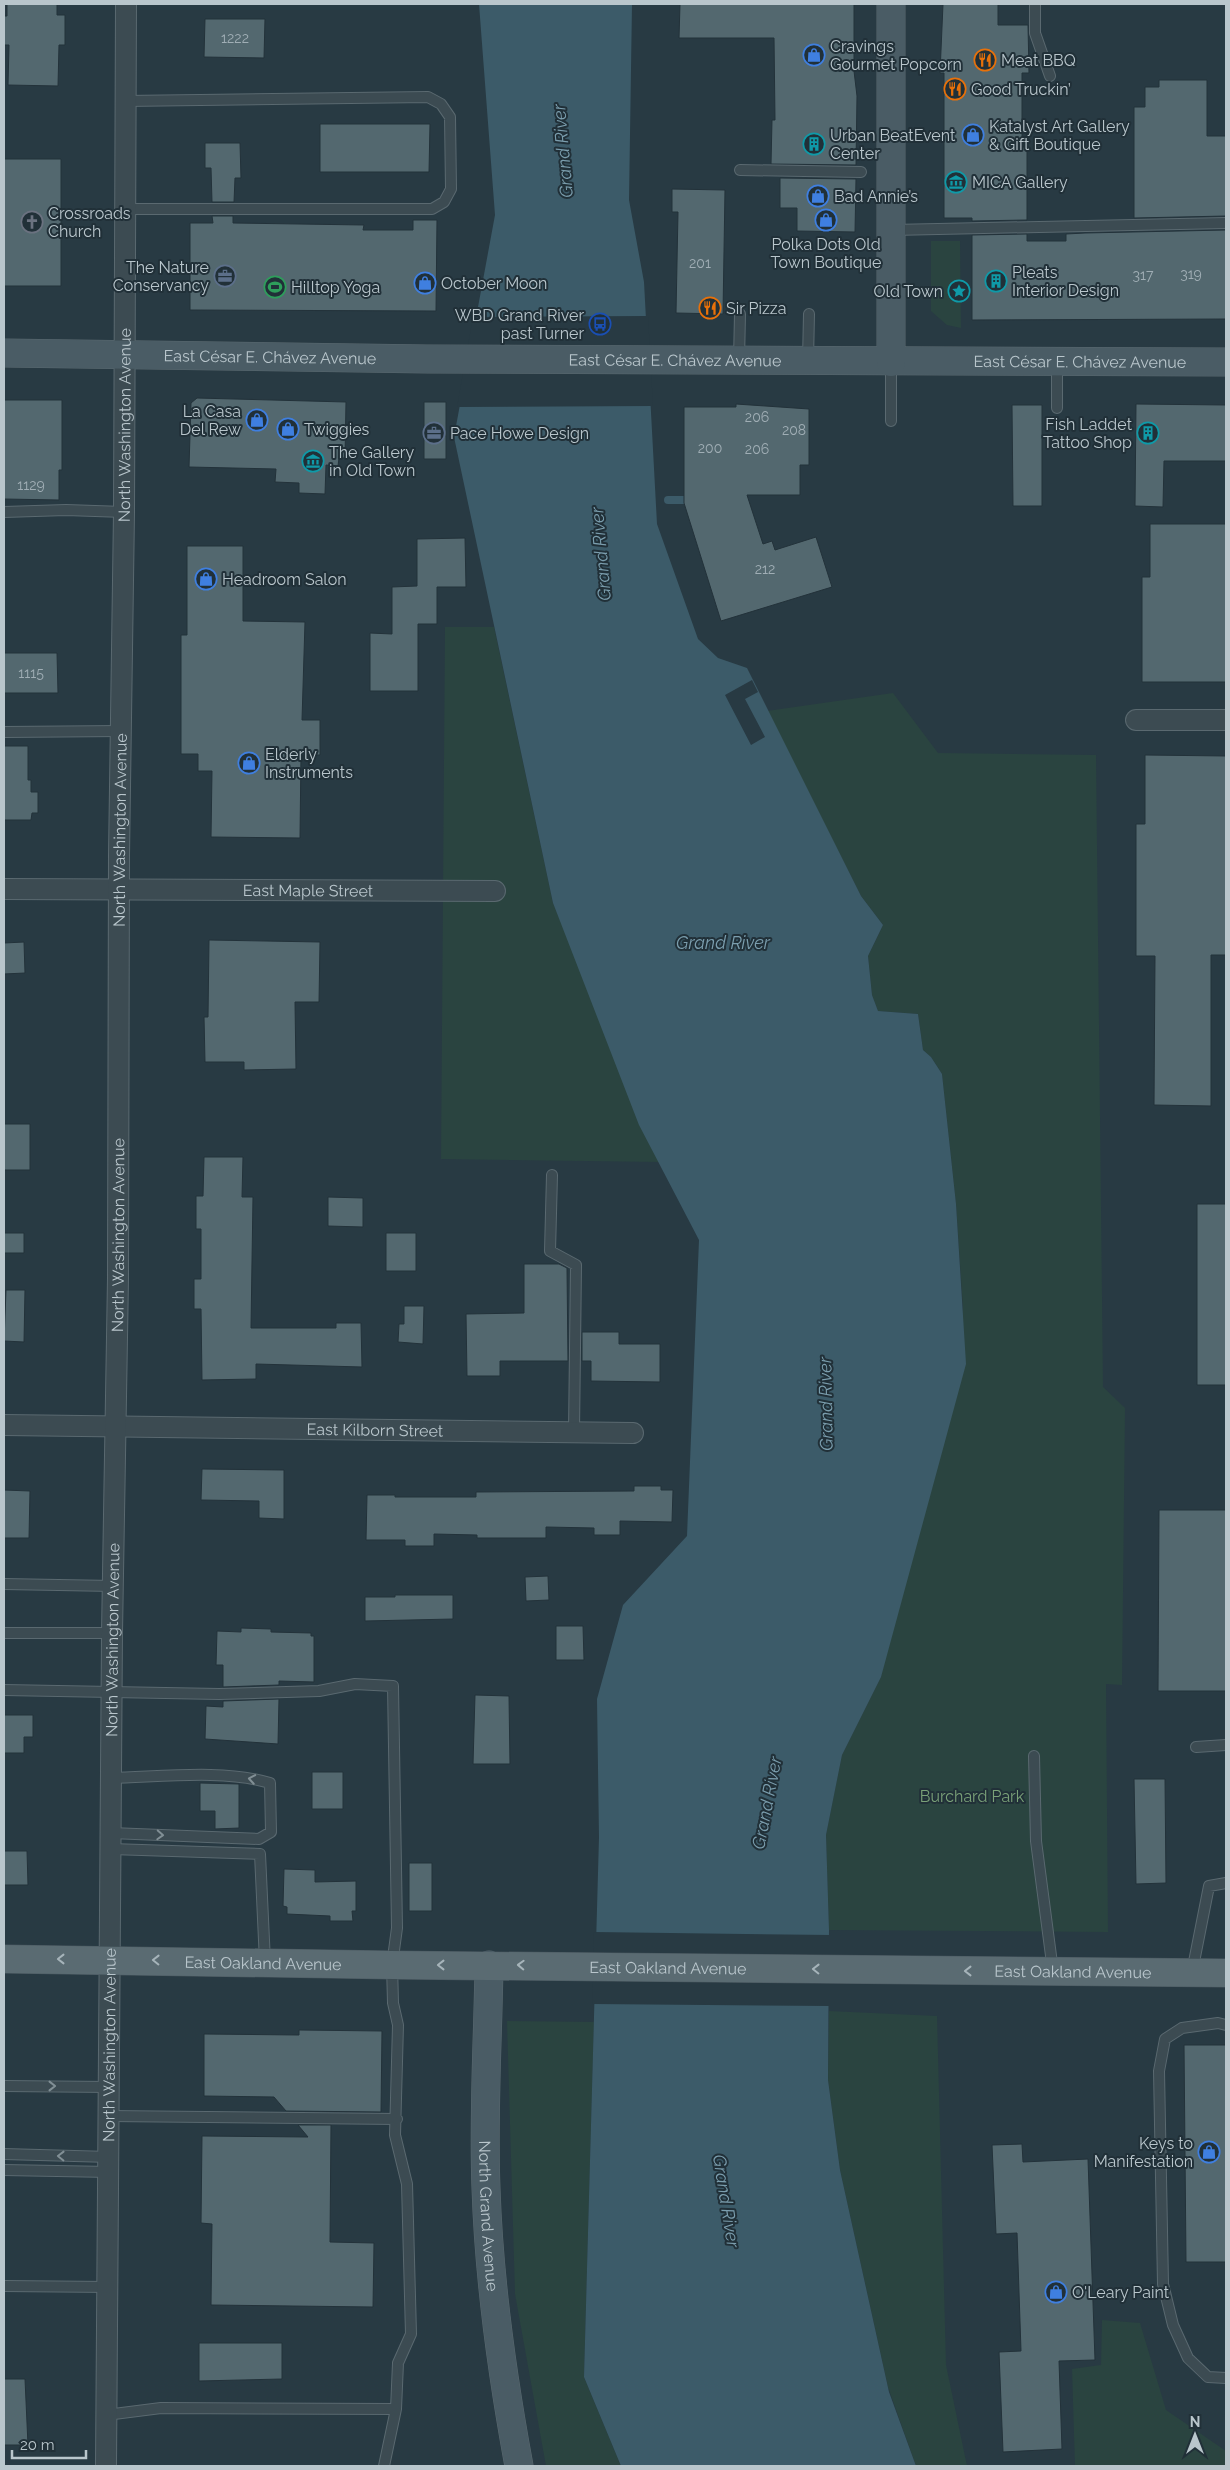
<svg xmlns="http://www.w3.org/2000/svg" width="1230" height="2470" viewBox="0 0 1230 2470" font-family="Raleway,sans-serif">
<style>
.green{fill:#2a4440}
.water{fill:#3c5b69}
.pier{fill:#283a43}
.lines{fill:none;stroke-linecap:round;stroke-linejoin:round}
.stream{stroke:#3c5b69;stroke-width:8}
.building{fill:#53686f;stroke:#23323a}
.lane-casing{stroke:#5a6970;stroke-width:12}
.street-casing{stroke:#5a6970;stroke-width:22}
.secondary-casing{stroke:#5a6970;stroke-width:29}
.primary-casing{stroke:#49575f;stroke-width:29}
.lane{stroke:#3c4b52;stroke-width:10}
.street{stroke:#3c4b52;stroke-width:20}
.secondary{stroke:#4a5c65;stroke-width:28}
.primary{stroke:#5a6b72;stroke-width:28}
.oneway{stroke:#818f95}
.oneway2{stroke:#a6b4ba}
.labels{text-anchor:middle;stroke-width:4;stroke-linejoin:round;paint-order:stroke}
.number-label{font-size:14px;fill:#a0aeb5}
.poi-label{font-size:16px;fill:#b9c6cc;stroke:#213038;text-anchor:start}
.street-label{font-size:16px;fill:#b9c6cc;stroke:#213038}
.park-label{font-size:16px;fill:#7aa178;stroke:#213038}
.water-label{font-size:18px;font-style:italic;fill:#7b9eae;stroke:#213038}
</style>
<rect width="100%" height="100%" fill="#283a43"/>
<!-- green -->
<path class="green" d="M931 241H960L961 328 947 325 931 311Z
M445 627H494L553 903 661 1162 441 1159Z
M893 693 938 753 1096 755 1103 1387 1125 1408 1122 1685 1106 1684 1108 1932 829 1930 826 1835 842 1755 881 1677 963 1308 956 1204 942 1074 931 1057 923 1050 918 1014 878 1011 872 995 868 956 883 925 861 896 767 711Z
M829 2011 937 2016 946 2365 967 2466H916L888 2387 840 2170 828 2080Z
M507 2021 594 2022 584 2377 621 2466H546L515 2294Z
M1102 2320 1140 2323 1166 2410 1226 2451V2466H1075L1072 2369 1101 2365Z"/>
<!-- water -->
<path class="water" d="M479 4H632L629 200 644 282 657 524 698 639 718 658 747 668 861 896 883 925 868 956 872 995 878 1011 918 1014 923 1050 931 1057 942 1074 956 1204 966 1364 881 1677 842 1755 826 1835 829 1930 828 2080 840 2170 889 2392 916 2466H621L584 2377 599 1837 597 1699 623 1605 687 1536 699 1240 639 1125 553 903 454 437 495 215Z"/>
<!-- pier -->
<path class="pier" d="M648 316 653 406 457 407 473 317Z
M752 680 758 692 745 699 765 737 751 745 725 695Z
M594 1932 831 1935V2006L592 2004Z"/>
<g class="lines">
<!-- stream -->
<path class="stream" d="M668 500H684"/>
</g>
<!-- building -->
<path class="building" d="M7 4H57V15H65V45H59L58 86 8 85 9 45H4V16H7Z
M680 4H854V71L857 96 856 165 771 164 772 120H775L774 38H679Z
M943 4H998V25H1028L1029 73H1022V147H1027V220L972 221V218H944V73H940Z
M205 19H265L264 58 204 57Z
M1159 80H1207V136H1226V216L1134 218V107H1145V87H1159Z
M320 124H430L429 172H320Z
M205 143H240L241 178H235L234 202H212L211 168H205Z
M4 159H61V286H4Z
M780 178 856 179 855 232 797 231V208H780Z
M672 189 725 190 723 314 676 313 678 212H672Z
M212 216H233V223L364 225 363 230H413V220H437L436 311 190 310V223H213Z
M1226 230V319L972 320V235L1027 234V241H1066V234L1085 233Z
M197 398 346 402 345 458H339L338 466 326 465 325 494 299 493V483L275 482 276 469 189 467 191 403Z
M4 400H62V470H59V500L4 499Z
M424 402H446V459H424Z
M736 404 809 409V465H800V495H747L763 544 772 541 775 550 816 537 832 587 721 621 684 503V407H736Z
M1136 404 1226 405V461H1164L1163 507 1135 506Z
M1012 405H1042V506H1013Z
M1150 524H1226V682H1142V577H1150Z
M465 538 466 587H437V624H418V691H370V633L392 634V587L417 586V539Z
M187 546H243V621L305 622 302 720H320V755H301L300 838 211 837 212 771H198V754H181V635H187Z
M4 653H57L58 693H4Z
M4 746H28V780H31V792H38V813H32L31 820H4Z
M1145 755 1226 756V955H1211V1106L1154 1105 1155 956H1136V824H1145Z
M209 940 320 942 319 1002H295L296 1069 244 1070V1062H205L204 1017H208Z
M24 942 25 973 4 974V943Z
M4 1124H30V1170H4Z
M204 1157H243L242 1197H253L251 1328H336V1323H361L362 1367 256 1364V1379L202 1380 201 1309H194V1279H201V1229H196V1196H203Z
M328 1197 363 1198V1227L328 1226Z
M1197 1204H1226V1385H1197Z
M4 1233H24V1253H4Z
M386 1233H416V1271H386Z
M524 1264H559L567 1268 568 1361H500V1376H467L466 1314 524 1313Z
M6 1290H25L24 1342 4 1341Z
M404 1306H424L423 1344 398 1342 399 1324H404Z
M582 1332H619V1344H660V1382L591 1381V1361H582Z
M202 1469 284 1470V1519L259 1518V1501L201 1500Z
M634 1486H661V1490H673L672 1522 620 1521V1535H594V1528L546 1527V1538H477V1535L434 1534V1546H405V1540H366L367 1495H395V1497H476V1492L634 1491Z
M4 1490 30 1491 29 1538H4Z
M1159 1510H1226V1691H1158Z
M548 1576 549 1600 526 1601 525 1577Z
M395 1595H453V1619L365 1621V1597H395Z
M556 1626H583L584 1660H556Z
M241 1628 271 1629V1632L311 1633V1636H314V1682L279 1681V1685L223 1687V1665H216L217 1631 241 1632Z
M475 1695 509 1696 510 1764H473Z
M279 1699 278 1744 205 1739 206 1706 223 1707V1701Z
M4 1715H33V1737H24V1753H4Z
M312 1772H343V1809H312Z
M1134 1779H1165L1166 1883 1136 1884Z
M200 1783 239 1784V1828L215 1829V1811H200Z
M4 1851H27L28 1885H4Z
M409 1863H432V1911H409Z
M284 1869 315 1870V1882L356 1881V1911H352L353 1921H330V1916L287 1914V1907L283 1906Z
M299 2030 382 2031 381 2112 286 2111 274 2097 204 2096V2034L299 2035Z
M1184 2045H1226V2262H1186Z
M298 2125H331L330 2242 374 2243 373 2307 211 2305 212 2224 201 2223 202 2136 308 2137Z
M1022 2144 1023 2162 1088 2159 1095 2360 1059 2361 1062 2449 1003 2452 999 2352 1021 2351 1017 2233 996 2234 992 2145Z
M199 2343H282V2379L199 2381Z
M4 2379H25L28 2445H4Z"/>
<g class="lines">
<!-- lane casing -->
<g class="lane-casing">
<path id="lane" d="M1035 4V33L1050 76
M740 170 861 172
M124 209H432L444 202 451 189 450 117 441 104 428 97 125 101
M892 230 1226 223
M739 360 740 314
M808 360 809 314
M891 362V421
M1057 362V408
M4 512 66 510 124 512
M4 732 121 731
M552 1175 550 1251 576 1265 574 1432
M4 1584 113 1586
M4 1633H112
M4 1690 219 1694 319 1691 355 1684 393 1686 397 1928 392 1965 393 2003 398 2025 395 2135 407 2184 411 2334 398 2363 396 2409 384 2466
M1196 1747 1226 1745
M1034 1756 1036 1841 1053 1971
M111 1833 259 1839 271 1832 270 1783C224 1769 160 1777 111 1778
M111 1849 260 1854 265 1962
M1192 1972 1209 1886 1226 1883
M1226 2025 1218 2023 1182 2028 1165 2039 1159 2071 1163 2284 1173 2325 1188 2358 1208 2377 1226 2378
M4 2086 109 2087
M109 2116 397 2119
M4 2154 110 2157
M4 2170 110 2172
M4 2286 109 2287
M106 2415 161 2408 396 2409"/>
</g>
<!-- street casing -->
<g class="street-casing">
<g id="street">
<path d="M1136 720H1226"/>
<path id="s1" d="M4 889 495 891"/>
<path id="s2" d="M4 1425 633 1433"/>
<path id="s3" d="M106 2466 112 1633 118 1278 119 856 124 512 126 4"/>
</g>
</g>
<!-- secondary casing -->
<g class="secondary-casing">
<g id="secondary">
<path id="s4" d="M4 353 428 359 1226 362"/>
<path d="M891 362V4"/>
<path id="s5" d="M489 1965C488 2039 483 2114 486 2188 489 2282 502 2374 519 2466"/>
</g>
</g>
<!-- primary casing -->
<g class="primary-casing">
<g id="primary">
<path id="s6" d="M4 1959 392 1965 1226 1973"/>
</g>
</g>
<!-- lane -->
<use href="#lane" class="lane"/>
<!-- street -->
<use href="#street" class="street"/>
<!-- secondary -->
<use href="#secondary" class="secondary"/>
<!-- primary -->
<use href="#primary" class="primary"/>
</g>
<!-- one-way arrows -->
<defs><path id="oneway-chevron" d="M-2-3.5L2.5 0L-2 3.5" fill="none" stroke-width="1.6" stroke-linecap="round" stroke-linejoin="round" transform="scale(1.25)"/></defs>
<g class="oneway">
<use href="#oneway-chevron" transform="translate(252 1779) rotate(-170)"/>
<use href="#oneway-chevron" transform="translate(160 1835) rotate(3)"/>
<use href="#oneway-chevron" transform="translate(52 2086)"/>
<use href="#oneway-chevron" transform="translate(61 2156) rotate(-179)"/>
</g>
<g class="oneway2">
<use href="#oneway-chevron" transform="translate(61 1959) rotate(-180)"/>
<use href="#oneway-chevron" transform="translate(156 1960) rotate(-179)"/>
<use href="#oneway-chevron" transform="translate(441 1965) rotate(180)"/>
<use href="#oneway-chevron" transform="translate(521 1965) rotate(-178)"/>
<use href="#oneway-chevron" transform="translate(816 1969) rotate(-179)"/>
<use href="#oneway-chevron" transform="translate(968 1971) rotate(-180)"/>
</g>
<!-- icons -->
<defs>
<g id="shop-ring" transform="scale(1.125)"><circle r="9.5" fill="#213038" stroke="#3f7fe0" stroke-width="1.5"/><path d="M-5-2.5h2.3a2.7 3.5 0 0 1 5.4 0H5L5.5 6h-11ZM-1.5-2.5h3a1.5 2.3 0 0 0-3 0Z" fill="#3f7fe0"/></g>
<g id="restaurant-ring" transform="scale(1.125)"><circle r="9.5" fill="#213038" stroke="#e8710a" stroke-width="1.5"/><path d="M-5-6h1v4h1v-4h1v4h1v-4h1v5L-1.5 .5V6h-2V.5L-5-1ZM5-6V6H3V1.5H1.5Q1.5-4 5-6Z" fill="#e8710a"/></g>
<g id="building-ring" transform="scale(1.125)"><circle r="9.5" fill="#213038" stroke="#0f9aa8" stroke-width="1.5"/><path d="M-4-6H4V6H1V3H-1V6H-4ZM-2.5-4.3h1.7v1.8h-1.7ZM.8-4.3h1.7v1.8H.8ZM-2.5-1h1.7V.8h-1.7ZM.8-1h1.7V.8H.8Z" fill="#0f9aa8"/></g>
<g id="museum-ring" transform="scale(1.125)"><circle r="9.5" fill="#213038" stroke="#0f9aa8" stroke-width="1.5"/><path d="M0-6L6-3V-2H-6V-3ZM-5-1h2V3h-2ZM-1-1h2V3h-2ZM3-1h2V3H3ZM-6 4H6V6H-6Z" fill="#0f9aa8"/></g>
<g id="church-ring" transform="scale(1.125)"><circle r="9.5" fill="#213038" stroke="#6b7280" stroke-width="1.5"/><path d="M-1.2-6h2.4v3.5h3.3v2.4h-3.3V6h-2.4V-.1h-3.3v-2.4h3.3Z" fill="#6b7280"/></g>
<g id="office-ring" transform="scale(1.125)"><circle r="9.5" fill="#213038" stroke="#5c6f8a" stroke-width="1.5"/><path d="M-6-3h4V-5.5h4V-3h4V5H-6ZM-1-4.5V-3h2v-1.5ZM-6 0V1H6V0Z" fill="#5c6f8a"/></g>
<g id="stadium-ring" transform="scale(1.125)"><circle r="9.5" fill="#213038" stroke="#2e9e5b" stroke-width="1.5"/><path d="M0-5a6.5 5 0 1 0 0 10a6.5 5 0 1 0 0-10ZM-3.5-1.8h7v3.6h-7Z" fill="#2e9e5b"/></g>
<g id="sight-ring" transform="scale(1.125)"><circle r="9.5" fill="#213038" stroke="#0f9aa8" stroke-width="1.5"/><path d="M0-6L1.8-2.2L6-1.7L2.9 1.2L3.7 5.4L0 3.3L-3.7 5.4L-2.9 1.2L-6-1.7L-1.8-2.2Z" fill="#0f9aa8"/></g>
<g id="bus-ring" transform="scale(1.125)"><circle r="9.5" fill="#213038" stroke="#1a4fb4" stroke-width="1.5"/><path d="M-5-6H5V4H4V6H2V4H-2V6H-4V4H-5ZM-3.5-4V0h7V-4ZM-3.5 1.2v1.5H-2V1.2ZM2 1.2v1.5H3.5V1.2Z" fill="#1a4fb4"/></g>
</defs>
<g fill-rule="evenodd">
<use href="#shop-ring" x="814" y="55"/>
<use href="#restaurant-ring" x="985" y="60"/>
<use href="#restaurant-ring" x="955" y="89"/>
<use href="#shop-ring" x="973" y="135"/>
<use href="#building-ring" x="814" y="144"/>
<use href="#museum-ring" x="956" y="182"/>
<use href="#shop-ring" x="818" y="196"/>
<use href="#shop-ring" x="826" y="220"/>
<use href="#church-ring" x="32" y="222"/>
<use href="#office-ring" x="225" y="276"/>
<use href="#building-ring" x="996" y="281"/>
<use href="#shop-ring" x="425" y="283"/>
<use href="#stadium-ring" x="275" y="287"/>
<use href="#sight-ring" x="959" y="291"/>
<use href="#restaurant-ring" x="710" y="308"/>
<use href="#bus-ring" x="600" y="324"/>
<use href="#shop-ring" x="257" y="420"/>
<use href="#shop-ring" x="288" y="429"/>
<use href="#office-ring" x="434" y="433"/>
<use href="#building-ring" x="1148" y="433"/>
<use href="#museum-ring" x="313" y="461"/>
<use href="#shop-ring" x="206" y="579"/>
<use href="#shop-ring" x="249" y="763"/>
<use href="#shop-ring" x="1209" y="2152"/>
<use href="#shop-ring" x="1056" y="2292"/>
</g>
<g class="labels">
<!-- number labels -->
<g class="number-label">
<text x="235" y="43">1222</text>
<text x="700" y="268">201</text>
<text x="1191" y="279">319</text>
<text x="1143" y="280">317</text>
<text x="757" y="422">206</text>
<text x="794" y="435">208</text>
<text x="710" y="453">200</text>
<text x="757" y="454">206</text>
<text x="31" y="490">1129</text>
<text x="765" y="574">212</text>
<text x="31" y="678">1115</text>
</g>
<!-- poi labels -->
<g class="poi-label">
<text x="830" y="52">Cravings<tspan x="830" dy="18">Gourmet Popcorn</tspan></text>
<text x="1001" y="66">Meat BBQ</text>
<text x="971" y="95">Good Truckin’</text>
<text x="989" y="132">Katalyst Art Gallery<tspan x="989" dy="18">&amp; Gift Boutique</tspan></text>
<text x="830" y="141">Urban BeatEvent<tspan x="830" dy="18">Center</tspan></text>
<text x="972" y="188">MICA Gallery</text>
<text x="834" y="202">Bad Annie’s</text>
<text x="48" y="219">Crossroads<tspan x="48" dy="18">Church</tspan></text>
<text x="826" y="250" text-anchor="middle">Polka Dots Old<tspan x="826" dy="18">Town Boutique</tspan></text>
<text x="209" y="273" text-anchor="end">The Nature<tspan x="209" dy="18">Conservancy</tspan></text>
<text x="1012" y="278">Pleats<tspan x="1012" dy="18">Interior Design</tspan></text>
<text x="441" y="289">October Moon</text>
<text x="291" y="293">Hilltop Yoga</text>
<text x="943" y="297" text-anchor="end">Old Town</text>
<text x="726" y="314">Sir Pizza</text>
<text x="584" y="321" text-anchor="end">WBD Grand River<tspan x="584" dy="18">past Turner</tspan></text>
<text x="241" y="417" text-anchor="end">La Casa<tspan x="241" dy="18">Del Rew</tspan></text>
<text x="1132" y="430" text-anchor="end">Fish Laddet<tspan x="1132" dy="18">Tattoo Shop</tspan></text>
<text x="304" y="435">Twiggies</text>
<text x="450" y="439">Pace Howe Design</text>
<text x="329" y="458">The Gallery<tspan x="329" dy="18">in Old Town</tspan></text>
<text x="222" y="585">Headroom Salon</text>
<text x="265" y="760">Elderly<tspan x="265" dy="18">Instruments</tspan></text>
<text x="1193" y="2149" text-anchor="end">Keys to<tspan x="1193" dy="18">Manifestation</tspan></text>
<text x="1072" y="2298">O'Leary Paint</text>
</g>
<!-- street labels -->
<g class="street-label">
<text dy="6" stroke="none"><textPath href="#s4" startOffset="266">East César E. Chávez Avenue</textPath></text>
<text dy="6" stroke="none"><textPath href="#s4" startOffset="671">East César E. Chávez Avenue</textPath></text>
<text dy="6" stroke="none"><textPath href="#s4" startOffset="1076">East César E. Chávez Avenue</textPath></text>
<text dy="6" stroke="none"><textPath href="#s3" startOffset="2041">North Washington Avenue</textPath></text>
<text dy="6" stroke="none"><textPath href="#s3" startOffset="1636">North Washington Avenue</textPath></text>
<text dy="6" stroke="none"><textPath href="#s1" startOffset="304">East Maple Street</textPath></text>
<text dy="6" stroke="none"><textPath href="#s3" startOffset="1231">North Washington Avenue</textPath></text>
<text dy="6" stroke="none"><textPath href="#s2" startOffset="371">East Kilborn Street</textPath></text>
<text dy="6" stroke="none"><textPath href="#s3" startOffset="826">North Washington Avenue</textPath></text>
<text dy="6" stroke="none"><textPath href="#s6" startOffset="259">East Oakland Avenue</textPath></text>
<text dy="6" stroke="none"><textPath href="#s6" startOffset="664">East Oakland Avenue</textPath></text>
<text dy="6" stroke="none"><textPath href="#s6" startOffset="1069">East Oakland Avenue</textPath></text>
<text dy="6" stroke="none"><textPath href="#s3" startOffset="421">North Washington Avenue</textPath></text>
<text dy="6" stroke="none"><textPath href="#s5" startOffset="251">North Grand Avenue</textPath></text>
</g>
<!-- park labels -->
<g class="park-label">
<text x="972" y="1802">Burchard Park</text>
</g>
<!-- water labels -->
<g class="water-label">
<text transform="translate(563 151) rotate(-95)" y="6">Grand River</text>
<text transform="translate(601 554) rotate(-95)" y="6">Grand River</text>
<text x="723" y="949">Grand River</text>
<text transform="translate(826 1404) rotate(-91)" y="6">Grand River</text>
<text transform="translate(767 1803) rotate(-79)" y="6">Grand River</text>
<text transform="translate(726 2201) rotate(81)" y="6">Grand River</text>
</g>
</g>
<!-- border -->
<rect width="1230" height="2470" fill="none" stroke="#b9c6cc" stroke-width="10"/>
<!-- north arrow -->
<g transform="translate(1195 2435)" stroke="#213038" stroke-width="4" paint-order="stroke">
<path d="M0-4L9 19L0 12L-9 19Z" fill="#b9c6cc"/>
<text y="-8" font-size="14" font-weight="bold" text-anchor="middle" fill="#b9c6cc">N</text>
</g>
<!-- scale -->
<path d="M12 2450v8h74v-8" fill="none" stroke="#b9c6cc" stroke-width="2.5"/>
<text x="20" y="2450" font-size="15" fill="#b9c6cc" stroke="#213038" stroke-width="4" paint-order="stroke">20 m</text>
</svg>
